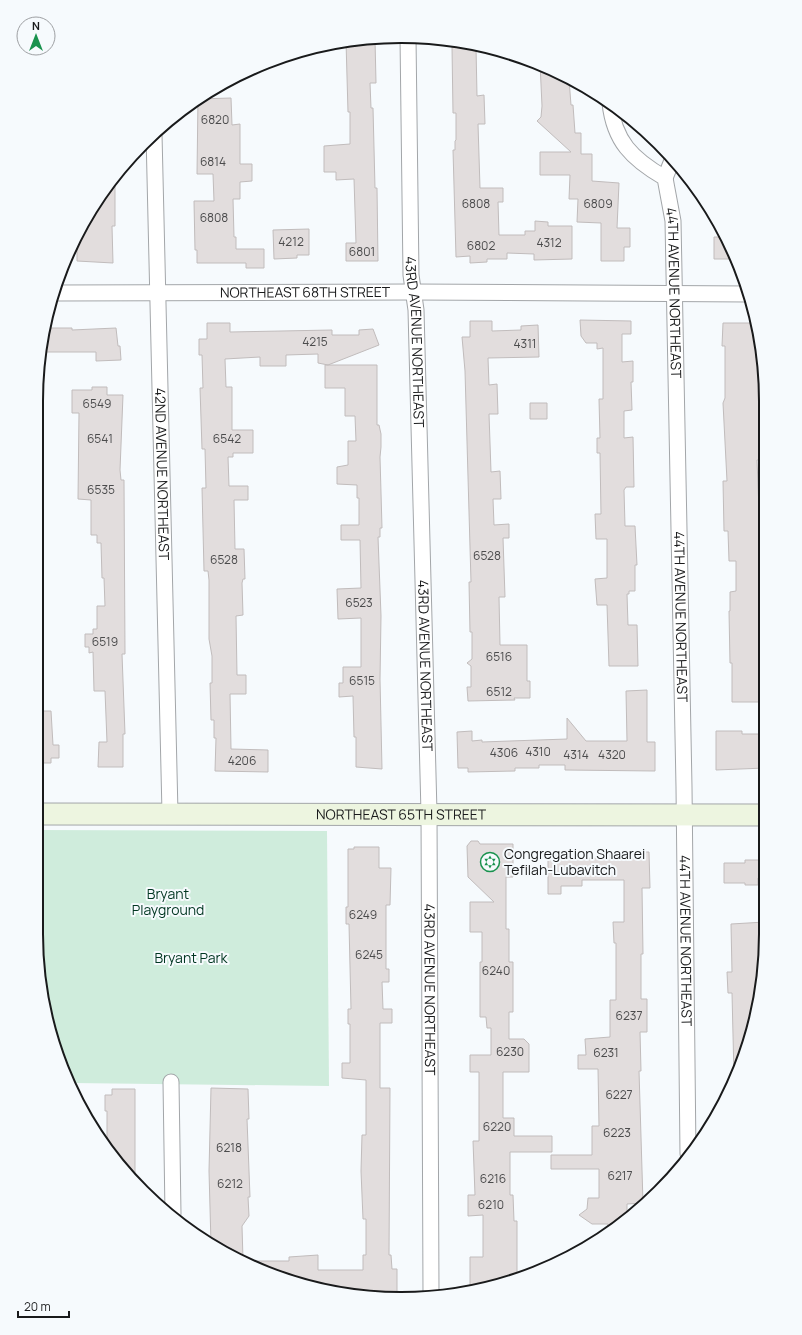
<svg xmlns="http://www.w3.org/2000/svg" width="802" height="1335" viewBox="0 0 802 1335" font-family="Manrope,sans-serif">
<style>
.green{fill:#cfecdc}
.building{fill:#e2dddd;stroke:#c1bcbc}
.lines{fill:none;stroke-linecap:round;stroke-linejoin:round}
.minor-casing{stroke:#a3a6a9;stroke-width:17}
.secondary-casing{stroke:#a3a6a9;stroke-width:23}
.minor{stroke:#fff;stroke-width:15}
.secondary{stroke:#edf5e0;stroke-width:21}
.labels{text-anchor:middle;stroke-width:4;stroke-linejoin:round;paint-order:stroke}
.number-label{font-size:12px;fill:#4b4b4c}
.street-label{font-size:14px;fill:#191a1b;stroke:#f6fafd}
.poi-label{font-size:14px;fill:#191a1b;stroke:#f6fafd;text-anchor:start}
.park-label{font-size:14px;fill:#003621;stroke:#f6fafd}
.rim{fill:none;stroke:#191a1b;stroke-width:2}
</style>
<rect width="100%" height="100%" fill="#f6fafd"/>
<!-- green -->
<path class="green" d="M36 830 327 831 329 1086 73 1083 55 1051 36 934Z"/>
<!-- building -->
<path class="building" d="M375 39 376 83H370L371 108H373L375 188H377L378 261H346V243H356L354 179 336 180V172H324V146L350 144V112H348L346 41Z
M452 47H476L477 96 484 95 485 124H478L480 188H503V202H498L499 235H525V231H535V221L548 222V226H572V259L534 260V254L507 253V259H487V262L470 263V256L456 257 453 150H455V141L456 140V113H453Z
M540 63 569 79 571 105H573L575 133H581V154H592V181L619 183 617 228H630V247H624V261H601V223L577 222 578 199H569L570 175H540V152H571L537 121 541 117 542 106Z
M231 98 232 125 240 124V164H252V181L240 182V199H233L234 237H236V249H264V268H246V263H197V250H195L194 201H214L213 174H197L198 99Z
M115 177V226H112L113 263 77 261V241L98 198Z
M309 229V255H297V258L274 259 273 230Z
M714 237H726L735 259H714Z
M580 320 631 321V334H622V362L633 361V382H631L632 410 624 411V438L633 437 634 487H626L624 490 625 526H635L637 565H635V591H629V594H627L628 625H637L638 666H609L607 605H597L595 579 607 578V539H596L595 514H601L600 453H597V438H600L599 399H603V348L597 349V343H586L581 336Z
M470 321H492V331L521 330V326L538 325 539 357 488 358 489 385 497 384 498 414H489L491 472 500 471 501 499H493L494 525 509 524V538H503L505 597H499L500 645H527V681H530V698H514L515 700 468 701 467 687H471V666L467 663 472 659V632H470L469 582H471L465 371 462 337H470Z
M207 323H230V332L332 330V335H359V330L373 329 379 345 328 365 318 363V354L286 355V366H260V357L225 359 226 387H232V430H253V453H233V457H228L229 486H248V500H234L235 549H244L245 579H243L242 583 243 615 236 616 237 675H246V694H230L231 749 268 750V772L215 771 216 738H214V720H211L210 683H212V656L209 639V580L208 571H204L202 488H206L205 449H202L200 388H203L202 355H199V339H207Z
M723 323H754L756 358H760V404L765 403V422H761V460H757L759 510H764L765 523V561H762L763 596 765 612 764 702H732V663H730L729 611H730V592L736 591V561H729L728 531H724L723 481H727L723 403 725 398V346H722Z
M47 328H72V330L116 328 118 346H120L121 360 96 361V352H42Z
M325 365H377V425H379L381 434V447L380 457 382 528H380V537H378L381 616 380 679 382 769 356 767V737H354L353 696 339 697V683H343V667H361V618L338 619 337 589 361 588 360 540H341V525H359V498H357V485L337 484V467L348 465V441H356L355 416H345V388H325Z
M92 387H107V395H123L120 470 121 480H124L125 654H122L125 734H123V767H98L99 742H107L105 691H94L93 652 89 653V647H85V634H93V629H97V606H105L104 578H102L101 543H97V535H91V500L78 499 79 413H72V390H92Z
M530 403H547V419H530Z
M647 690V742H655V771L565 770V765H539V768H515V771L468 772V768H458L457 732 472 731V741L482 740V742L567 739V718L586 741H627L626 691Z
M36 711H51L53 745H59V758H51V763H36Z
M716 731H742V734H764V736H765V768L716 770Z
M471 841H478L480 844H513V877H506V929H509V962H513V1012H509V1039H524L529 1044V1072H503V1118H514V1136H552V1152H510V1195H513L514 1221H517V1280L470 1288V1257H483V1215L468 1216V1195H475L473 1141H479V1072H470V1055H491V1028H487L486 1017H480V962H482V932H470V902H494L468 877 467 846Z
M354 847H379V868H391L390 905H386V969H389V982H382L383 1009H392V1023H380V1088H390L389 1255H391L392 1269H397V1295H377L284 1280 247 1261H289V1257L318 1255V1270H363V1255H366V1219H363L361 1171 362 1135H366V1080L342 1078V1063H350V1024H348V1009H351L349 924H346V907H348V849H354Z
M624 852H649L650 888H642L643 954H641V999H647V1032H640L641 1071H639L643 1203 627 1204V1219L623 1224 608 1232V1224H592L579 1215 587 1209 588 1198H599V1169H551V1155H592V1126H599L598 1069H578V1055H586L585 1039 610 1037V1000H616V943H614L613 922H624V880H582V886H561V894H548V856H567V859L597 858V855H624Z
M745 860H765V878H758V885H745V883H724V863H745Z
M765 922V958L747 1052 734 1076 732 993H728L727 972H732L731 924Z
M211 1088 248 1089 249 1119H247L250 1197H248L249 1216 242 1226 243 1260 211 1244 209 1171Z
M112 1089H135V1178L111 1156 107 1147V1111H105V1095H112Z"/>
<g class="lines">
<!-- minor casing -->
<g class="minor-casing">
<g id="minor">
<path id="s1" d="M408 37 411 275 416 310 429 813 431 1294"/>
<path id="s2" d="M610 103C614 141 632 159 665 178L673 221 684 787 688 1154"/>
<path id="s3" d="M154 134 170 813"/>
<path d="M665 178 673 158"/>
<path id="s4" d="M54 293 413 292 749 294"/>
<path d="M171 1082 173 1214"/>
</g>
</g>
<!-- secondary casing -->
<g class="secondary-casing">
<g id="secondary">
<path id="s5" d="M36 814 765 815"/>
</g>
</g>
<!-- minor -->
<use href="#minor" class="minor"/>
<!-- secondary -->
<use href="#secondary" class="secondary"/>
</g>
<!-- icons -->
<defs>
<g id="synagogue-ring" transform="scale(1)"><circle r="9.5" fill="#f6fafd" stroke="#19924e" stroke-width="1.5"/><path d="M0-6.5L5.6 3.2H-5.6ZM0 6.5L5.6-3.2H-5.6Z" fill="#19924e"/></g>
</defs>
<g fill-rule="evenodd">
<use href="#synagogue-ring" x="490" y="862"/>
</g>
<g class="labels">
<!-- number labels -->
<g class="number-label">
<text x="215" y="124">6820</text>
<text x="213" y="166">6814</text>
<text x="476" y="208">6808</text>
<text x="598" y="208">6809</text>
<text x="214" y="222">6808</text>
<text x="291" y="246">4212</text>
<text x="549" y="247">4312</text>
<text x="481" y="250">6802</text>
<text x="362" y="256">6801</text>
<text x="315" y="346">4215</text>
<text x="525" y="348">4311</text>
<text x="97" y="408">6549</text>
<text x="100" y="443">6541</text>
<text x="227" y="443">6542</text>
<text x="101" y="494">6535</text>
<text x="487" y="560">6528</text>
<text x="224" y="564">6528</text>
<text x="359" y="607">6523</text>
<text x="105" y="646">6519</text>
<text x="499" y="661">6516</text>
<text x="362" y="685">6515</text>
<text x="499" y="696">6512</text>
<text x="538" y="756">4310</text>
<text x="504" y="757">4306</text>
<text x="576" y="759">4314</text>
<text x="612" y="759">4320</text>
<text x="242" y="765">4206</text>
<text x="363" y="919">6249</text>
<text x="369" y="959">6245</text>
<text x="496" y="975">6240</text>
<text x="629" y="1020">6237</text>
<text x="510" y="1056">6230</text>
<text x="606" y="1057">6231</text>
<text x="619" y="1099">6227</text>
<text x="497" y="1131">6220</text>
<text x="617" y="1137">6223</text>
<text x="229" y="1152">6218</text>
<text x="620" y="1180">6217</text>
<text x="493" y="1183">6216</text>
<text x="230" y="1188">6212</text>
<text x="491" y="1209">6210</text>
</g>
<!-- street labels -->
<g class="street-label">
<text dy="5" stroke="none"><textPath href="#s4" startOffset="251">NORTHEAST 68TH STREET</textPath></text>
<text dy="5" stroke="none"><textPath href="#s2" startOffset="213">44TH AVENUE NORTHEAST</textPath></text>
<text dy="5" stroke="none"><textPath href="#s1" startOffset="305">43RD AVENUE NORTHEAST</textPath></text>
<text dy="5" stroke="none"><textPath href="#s3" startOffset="340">42ND AVENUE NORTHEAST</textPath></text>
<text dy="5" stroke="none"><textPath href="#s2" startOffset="537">44TH AVENUE NORTHEAST</textPath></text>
<text dy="5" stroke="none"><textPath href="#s1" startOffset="629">43RD AVENUE NORTHEAST</textPath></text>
<text dy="5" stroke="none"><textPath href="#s5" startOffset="365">NORTHEAST 65TH STREET</textPath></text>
<text dy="5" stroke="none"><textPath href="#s2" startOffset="861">44TH AVENUE NORTHEAST</textPath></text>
<text dy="5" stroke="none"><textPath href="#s1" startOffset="953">43RD AVENUE NORTHEAST</textPath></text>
</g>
<!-- poi labels -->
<g class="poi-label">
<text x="504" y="859">Congregation Shaarei<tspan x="504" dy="16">Tefilah-Lubavitch</tspan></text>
</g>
<!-- park labels -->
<g class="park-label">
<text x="168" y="899">Bryant<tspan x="168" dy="16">Playground</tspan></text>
<text x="191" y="963">Bryant Park</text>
</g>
</g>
<!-- crop -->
<path d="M0 0H802V1335H0ZM401 43H401A358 358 0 0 1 759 401V934A358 358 0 0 1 401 1292H401A358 358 0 0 1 43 934V401A358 358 0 0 1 401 43Z" fill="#f6fafd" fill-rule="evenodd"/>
<path class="rim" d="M401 43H401A358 358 0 0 1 759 401V934A358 358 0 0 1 401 1292H401A358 358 0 0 1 43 934V401A358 358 0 0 1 401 43Z"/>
<!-- north arrow -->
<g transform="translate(36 36)"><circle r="19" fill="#f6fafd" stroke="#9ea0a3"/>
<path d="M0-3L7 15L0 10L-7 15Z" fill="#19924e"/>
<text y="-6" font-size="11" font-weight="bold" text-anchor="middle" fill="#191a1b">N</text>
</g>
<!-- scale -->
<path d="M18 1311v6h51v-6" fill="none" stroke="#191a1b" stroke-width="2"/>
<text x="24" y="1311" font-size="12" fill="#191a1b" stroke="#f6fafd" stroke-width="3" paint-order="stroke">20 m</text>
</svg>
